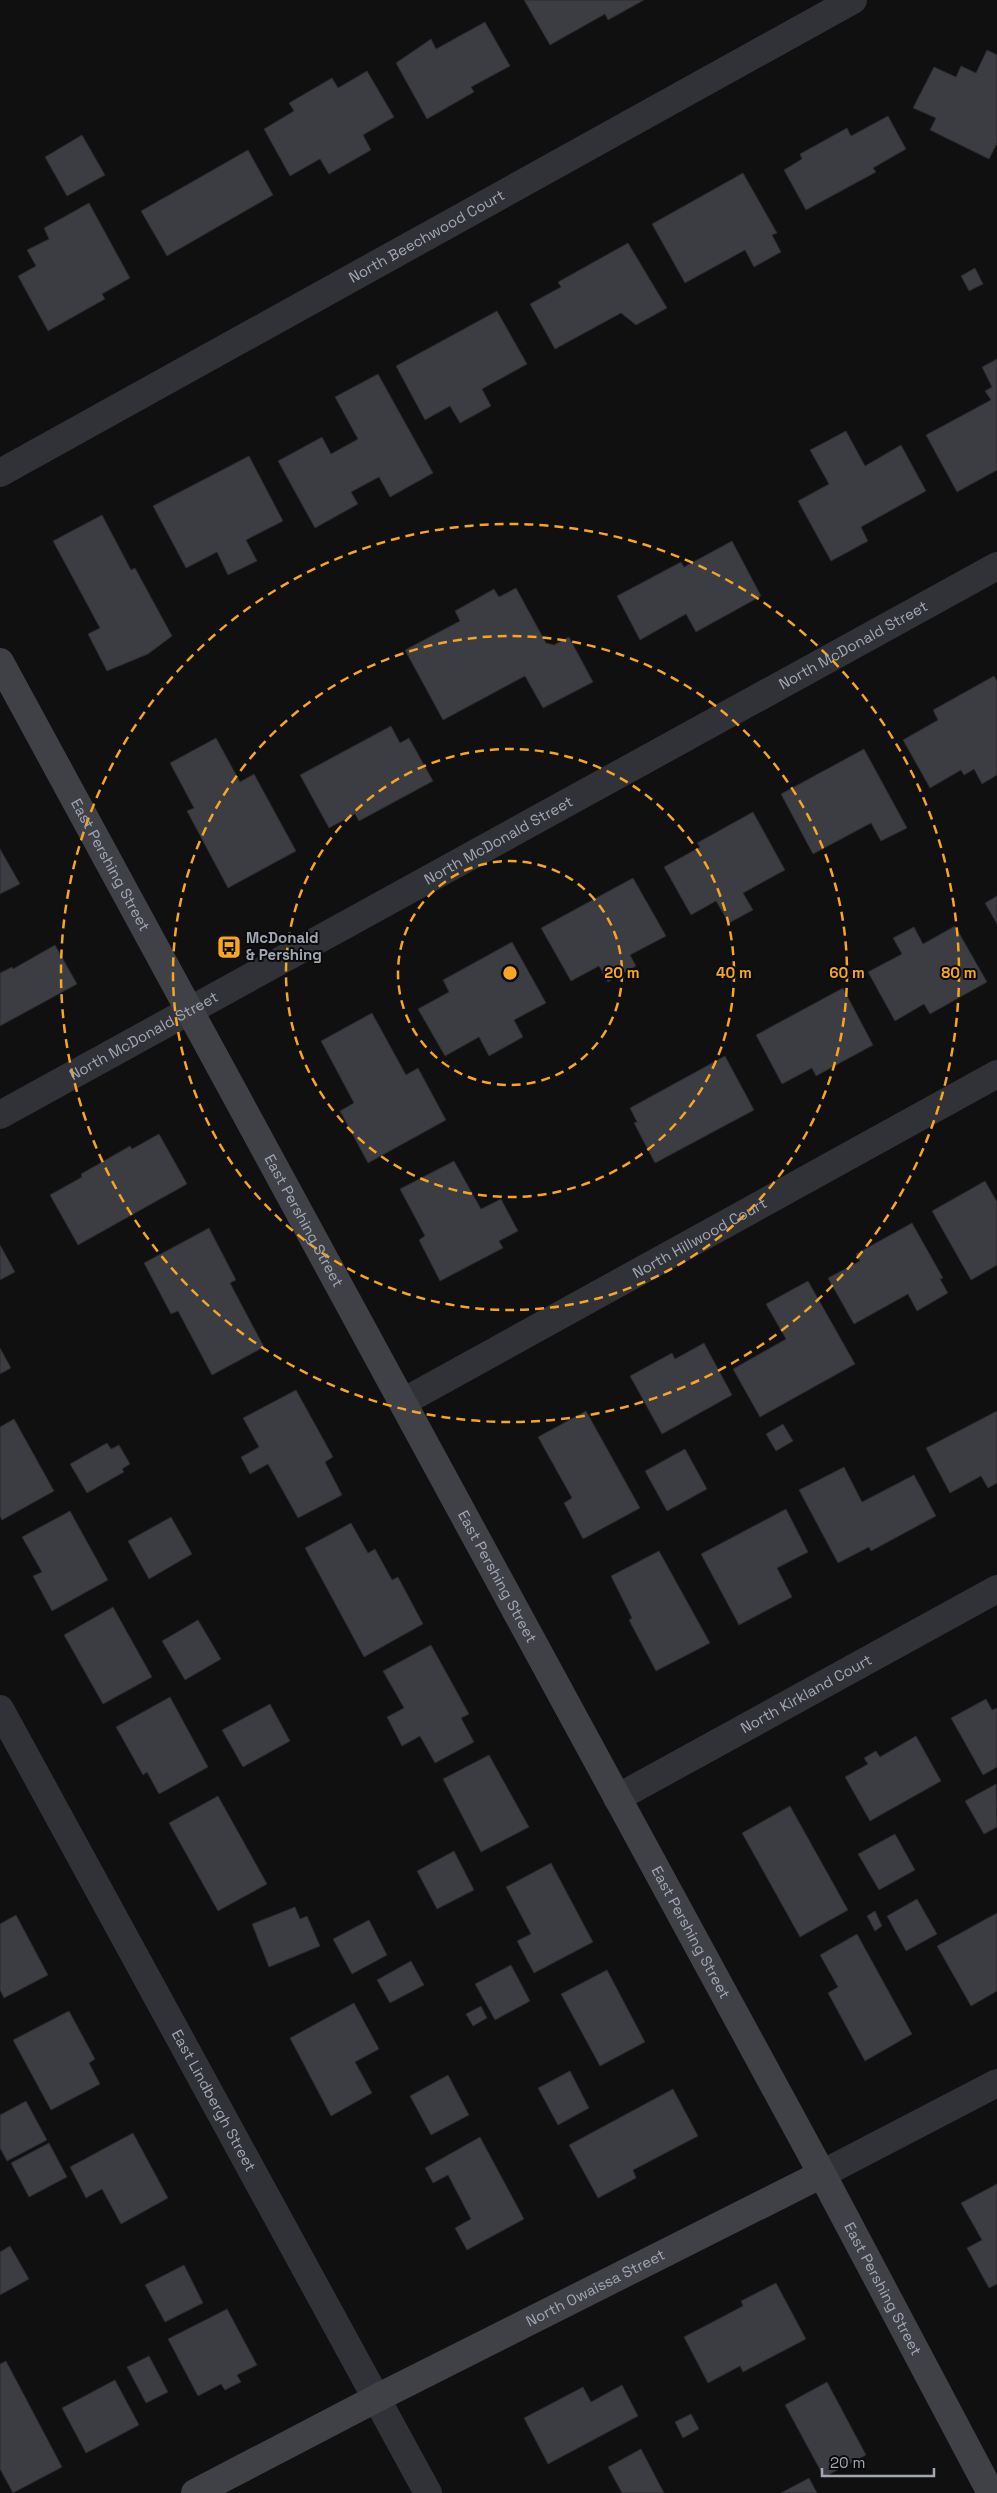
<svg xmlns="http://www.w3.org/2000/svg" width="997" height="2493" viewBox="0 0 997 2493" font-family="'Space Grotesk',sans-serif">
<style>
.building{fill:#3c3d42;stroke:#2a2a2e}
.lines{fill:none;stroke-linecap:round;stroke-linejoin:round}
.street{stroke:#313237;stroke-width:28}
.secondary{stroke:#3f4147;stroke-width:28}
.ring{fill:none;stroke:#f7a523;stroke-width:2.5;stroke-dasharray:9 6}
.labels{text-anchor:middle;stroke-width:4;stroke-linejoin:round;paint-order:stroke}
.street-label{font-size:15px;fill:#a1a7b3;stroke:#0b0b0c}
.poi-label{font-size:15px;font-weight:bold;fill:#a1a7b3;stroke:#0b0b0c;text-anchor:start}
.centre{fill:#f7a523;stroke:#0b0b0c;stroke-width:2.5}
.ring-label{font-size:15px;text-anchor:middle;font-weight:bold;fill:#f7a523;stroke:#0b0b0c;stroke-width:4;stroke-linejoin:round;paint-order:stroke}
</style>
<rect width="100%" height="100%" fill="#101011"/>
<!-- building -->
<path class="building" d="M524 0H644L608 20 605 14 550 45Z
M485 22 510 66 471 87 474 92 427 119 396 63 431 39 436 49Z
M987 50 997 55V143L989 159 930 130 936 118 913 108 934 67 956 77 961 66 976 73Z
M367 71 394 117 363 135 371 150 329 174 320 159 290 176 264 129 294 111 289 103 332 78 338 88Z
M888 116 906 149 873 168 876 172 806 210 784 170 802 159 800 154 847 128 851 136Z
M82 135 105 175 67 196 45 157Z
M248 150 273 195 167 256 141 211Z
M743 173 777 233 772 235 781 252 754 267 745 250 685 283 652 224Z
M89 203 130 278 102 294 105 299 48 331 18 276 36 266 27 250 49 239 44 228Z
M628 243 667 308 636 325 621 313 555 349 530 304 561 287 558 282Z
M975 268 983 284 969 291 961 276Z
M497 311 527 364 482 389 491 406 460 423 450 406 425 420 396 366Z
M997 359V470L957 492 926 435 991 400 985 391 992 387 982 367Z
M378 374 433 473 390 497 379 477 351 492 358 504 315 528 278 461 322 437 331 454 358 439 335 397Z
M846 431 865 466 901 445 926 491 861 527 868 541 831 561 798 501 829 484 810 450Z
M249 456 283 521 246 540 257 561 228 575 217 552 186 568 153 506Z
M102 515 131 570 135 568 172 636 148 654 107 671 88 634 100 628 53 541Z
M732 541 761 596 696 632 686 614 640 640 617 596 681 562 684 567Z
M516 588 546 643 554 645 569 637 593 682 543 708 525 676 443 720 405 650 460 621 455 611 494 589 499 597Z
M994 676 997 681V775L982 784 974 769 964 775 961 770 930 788 903 740 938 720 933 710Z
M391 726 400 743 409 738 433 781 359 821 355 814 329 828 300 775Z
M216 738 240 782 254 774 296 851 228 888 187 811 194 808 170 763Z
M864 749 907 828 881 841 871 823 813 854 781 794Z
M753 812 785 870 743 893 753 910 729 923 716 901 691 915 664 867 700 847 697 843Z
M0 849 20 884 0 894Z
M633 878 666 936 630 955 636 966 608 982 599 966 571 981 541 928Z
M997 896V924L985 903Z
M955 926 987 982 930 1014 924 1004 895 1021 868 972 902 954 893 938 914 927 923 944Z
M512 942 546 1003 514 1020 523 1037 489 1056 479 1037 445 1056 418 1009 449 992 443 980Z
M55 945 77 984 0 1026V973L12 967 13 969Z
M843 988 873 1045 816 1076 812 1068 782 1084 756 1035Z
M372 1013 406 1075 418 1068 446 1120 368 1163 340 1111 354 1103 321 1041Z
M725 1056 754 1110 655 1163 634 1123 637 1122 630 1108Z
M159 1134 187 1184 78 1245 50 1195 82 1177 81 1174 130 1146 132 1149Z
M454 1161 481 1209 501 1199 518 1231 499 1241 503 1248 440 1281 419 1240 425 1236 400 1189Z
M985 1181 997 1202V1265L971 1280 932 1211Z
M912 1223 943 1278 940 1279 948 1293 917 1311 908 1294 854 1324 828 1278 860 1261 856 1254Z
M209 1228 236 1280 230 1283 264 1347 212 1375 178 1311 171 1314 144 1263Z
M0 1245 15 1272 0 1280Z
M808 1281 855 1364 760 1417 733 1369 786 1339 766 1304Z
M704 1343 732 1395 662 1434 630 1376 672 1353 675 1359Z
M0 1348 11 1368 0 1374Z
M296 1390 333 1457 325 1462 342 1495 298 1518 268 1464 250 1474 241 1457 259 1447 243 1418Z
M586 1411 640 1508 583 1539 564 1503 572 1498 538 1437Z
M997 1411V1483L988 1488 981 1476 950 1493 926 1448Z
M14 1419 54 1491 2 1520 0 1516V1427Z
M783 1424 793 1441 776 1451 766 1434Z
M107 1443 111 1449 119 1445 130 1464 122 1469 124 1472 87 1493 70 1464Z
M685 1449 707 1489 667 1511 645 1471Z
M844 1467 862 1502 914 1475 936 1516 871 1551 869 1547 838 1563 799 1490Z
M786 1509 808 1552 777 1568 792 1597 739 1625 701 1554Z
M70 1511 108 1580 52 1611 33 1576 42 1572 22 1537Z
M171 1517 192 1554 149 1579 128 1541Z
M351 1523 368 1553 375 1549 392 1580 398 1577 423 1624 364 1657 305 1548Z
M659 1551 710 1643 656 1671 629 1620 632 1618 611 1576Z
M113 1607 152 1677 103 1704 64 1635Z
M198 1620 221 1659 185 1680 162 1641Z
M431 1645 469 1714 461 1718 474 1742 435 1763 420 1736 402 1746 387 1717 404 1708 383 1671Z
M170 1697 208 1767 159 1794 147 1772 143 1775 116 1727Z
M986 1699 992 1710 997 1708V1767L983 1775 951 1718Z
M270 1704 290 1741 243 1767 222 1730Z
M916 1736 941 1781 870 1821 845 1777 868 1764 864 1758 876 1751 880 1757Z
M489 1755 529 1827 481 1852 443 1779Z
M996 1784 997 1827 984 1834 965 1801Z
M218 1796 267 1884 218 1911 169 1823Z
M790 1806 848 1910 800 1937 742 1833Z
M895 1834 915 1870 879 1890 858 1854Z
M454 1851 474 1890 437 1909 417 1871Z
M551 1863 593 1942 534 1973 517 1941 531 1934 506 1887Z
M917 1899 937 1934 906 1951 887 1916Z
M295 1907 300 1919 307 1916 320 1946 269 1967 252 1924Z
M875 1911 882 1926 875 1931 867 1916Z
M997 1913V1991L971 2006 937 1946Z
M16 1915 48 1975 4 1998 0 1990V1924Z
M369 1920 387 1955 352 1974 333 1939Z
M857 1934 912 2034 865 2061 828 1993 838 1987 820 1955Z
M411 1961 424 1985 390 2003 377 1980Z
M511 1965 530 2001 495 2020 475 1984Z
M607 1970 645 2042 600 2066 561 1994Z
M354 2003 379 2049 355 2062 372 2093 331 2116 290 2038Z
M481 2006 487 2018 473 2026 466 2014Z
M69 2011 95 2059 89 2063 100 2084 51 2110 13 2040Z
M570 2071 589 2108 558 2125 538 2088Z
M448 2075 469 2115 431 2135 410 2096Z
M673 2089 698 2136 633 2170 636 2178 598 2198 569 2145Z
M26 2101 47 2140 7 2161 0 2148V2115Z
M133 2133 168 2198 121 2224 102 2189 86 2198 70 2167Z
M480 2137 524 2219 467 2250 455 2228 471 2219 448 2175 433 2183 425 2168Z
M49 2143 67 2177 29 2197 11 2163Z
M997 2184V2284L989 2288 967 2248 982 2240 961 2203Z
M10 2246 29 2279 0 2295V2252Z
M184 2265 203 2303 165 2322 145 2285Z
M776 2283 806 2339 743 2372 740 2366 708 2383 684 2337 743 2306 741 2301Z
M227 2309 257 2365 237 2375 241 2382 225 2390 221 2384 198 2396 168 2339Z
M149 2356 168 2392 146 2403 127 2367Z
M6 2361 62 2467 13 2493 0 2469V2364Z
M115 2380 139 2425 86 2453 62 2408Z
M827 2382 866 2455 824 2477 785 2405Z
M622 2385 638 2416 548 2464 524 2418 583 2387 591 2402Z
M691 2414 699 2429 683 2438 675 2422Z
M641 2449 664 2493H622L608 2467Z
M809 2478 817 2493H781Z"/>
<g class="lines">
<!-- street -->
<g class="street">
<path id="s1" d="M0 473 853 0"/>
<path id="s2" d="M0 1115 997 566"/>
<path id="s3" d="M403 1402 997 1074"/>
<path id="s4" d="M0 1709 428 2493"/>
<path id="s5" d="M617 1798 997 1589"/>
<path d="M822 2174 997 2083"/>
</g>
<!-- secondary -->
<g class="secondary">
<path id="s6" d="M0 662 822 2174 991 2493"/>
<path id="s7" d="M195 2493 377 2398 822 2174"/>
</g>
</g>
<!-- distance rings -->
<g class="ring">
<circle cx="510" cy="973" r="112"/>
<circle cx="510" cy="973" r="224"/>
<circle cx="510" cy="973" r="337"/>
<circle cx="510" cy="973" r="449"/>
</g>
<!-- icons -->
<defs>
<g id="bus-square" transform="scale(1.25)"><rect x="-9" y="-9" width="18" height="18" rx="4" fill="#f7a523" stroke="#0b0b0c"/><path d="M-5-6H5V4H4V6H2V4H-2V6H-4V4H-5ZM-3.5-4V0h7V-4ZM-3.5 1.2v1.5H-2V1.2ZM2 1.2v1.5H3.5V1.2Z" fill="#111"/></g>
</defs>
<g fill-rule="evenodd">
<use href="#bus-square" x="229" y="947"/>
</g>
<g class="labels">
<!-- street labels -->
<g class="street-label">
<text dy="5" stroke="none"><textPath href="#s1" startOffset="488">North Beechwood Court</textPath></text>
<text dy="5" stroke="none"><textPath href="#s2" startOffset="974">North McDonald Street</textPath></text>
<text dy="5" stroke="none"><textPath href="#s2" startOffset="569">North McDonald Street</textPath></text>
<text dy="5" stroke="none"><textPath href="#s6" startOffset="231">East Pershing Street</textPath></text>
<text dy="5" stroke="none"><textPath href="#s2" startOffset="164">North McDonald Street</textPath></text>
<text dy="5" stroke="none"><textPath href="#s6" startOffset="636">East Pershing Street</textPath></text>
<text dy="5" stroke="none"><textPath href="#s3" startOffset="339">North Hillwood Court</textPath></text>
<text dy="5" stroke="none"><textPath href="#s6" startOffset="1041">East Pershing Street</textPath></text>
<text dy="5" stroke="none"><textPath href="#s5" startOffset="216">North Kirkland Court</textPath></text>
<text dy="5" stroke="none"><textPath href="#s6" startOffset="1446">East Pershing Street</textPath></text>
<text dy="5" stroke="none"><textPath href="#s4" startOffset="446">East Lindbergh Street</textPath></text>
<text dy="5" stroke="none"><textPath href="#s7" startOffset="450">North Owaissa Street</textPath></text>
<text dy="5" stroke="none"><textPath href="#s6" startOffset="1851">East Pershing Street</textPath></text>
</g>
<!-- poi labels -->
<g class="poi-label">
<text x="246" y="943">McDonald<tspan x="246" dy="17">&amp; Pershing</tspan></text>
</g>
</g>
<circle cx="510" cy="973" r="8" class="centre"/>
<g class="ring-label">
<text x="622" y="978">20 m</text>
<text x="734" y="978">40 m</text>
<text x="847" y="978">60 m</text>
<text x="959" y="978">80 m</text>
</g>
<!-- scale -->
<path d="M822 2468v8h112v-8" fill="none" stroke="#a1a7b3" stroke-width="2.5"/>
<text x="830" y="2468" font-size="15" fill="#a1a7b3" stroke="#0b0b0c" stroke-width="4" paint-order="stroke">20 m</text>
</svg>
